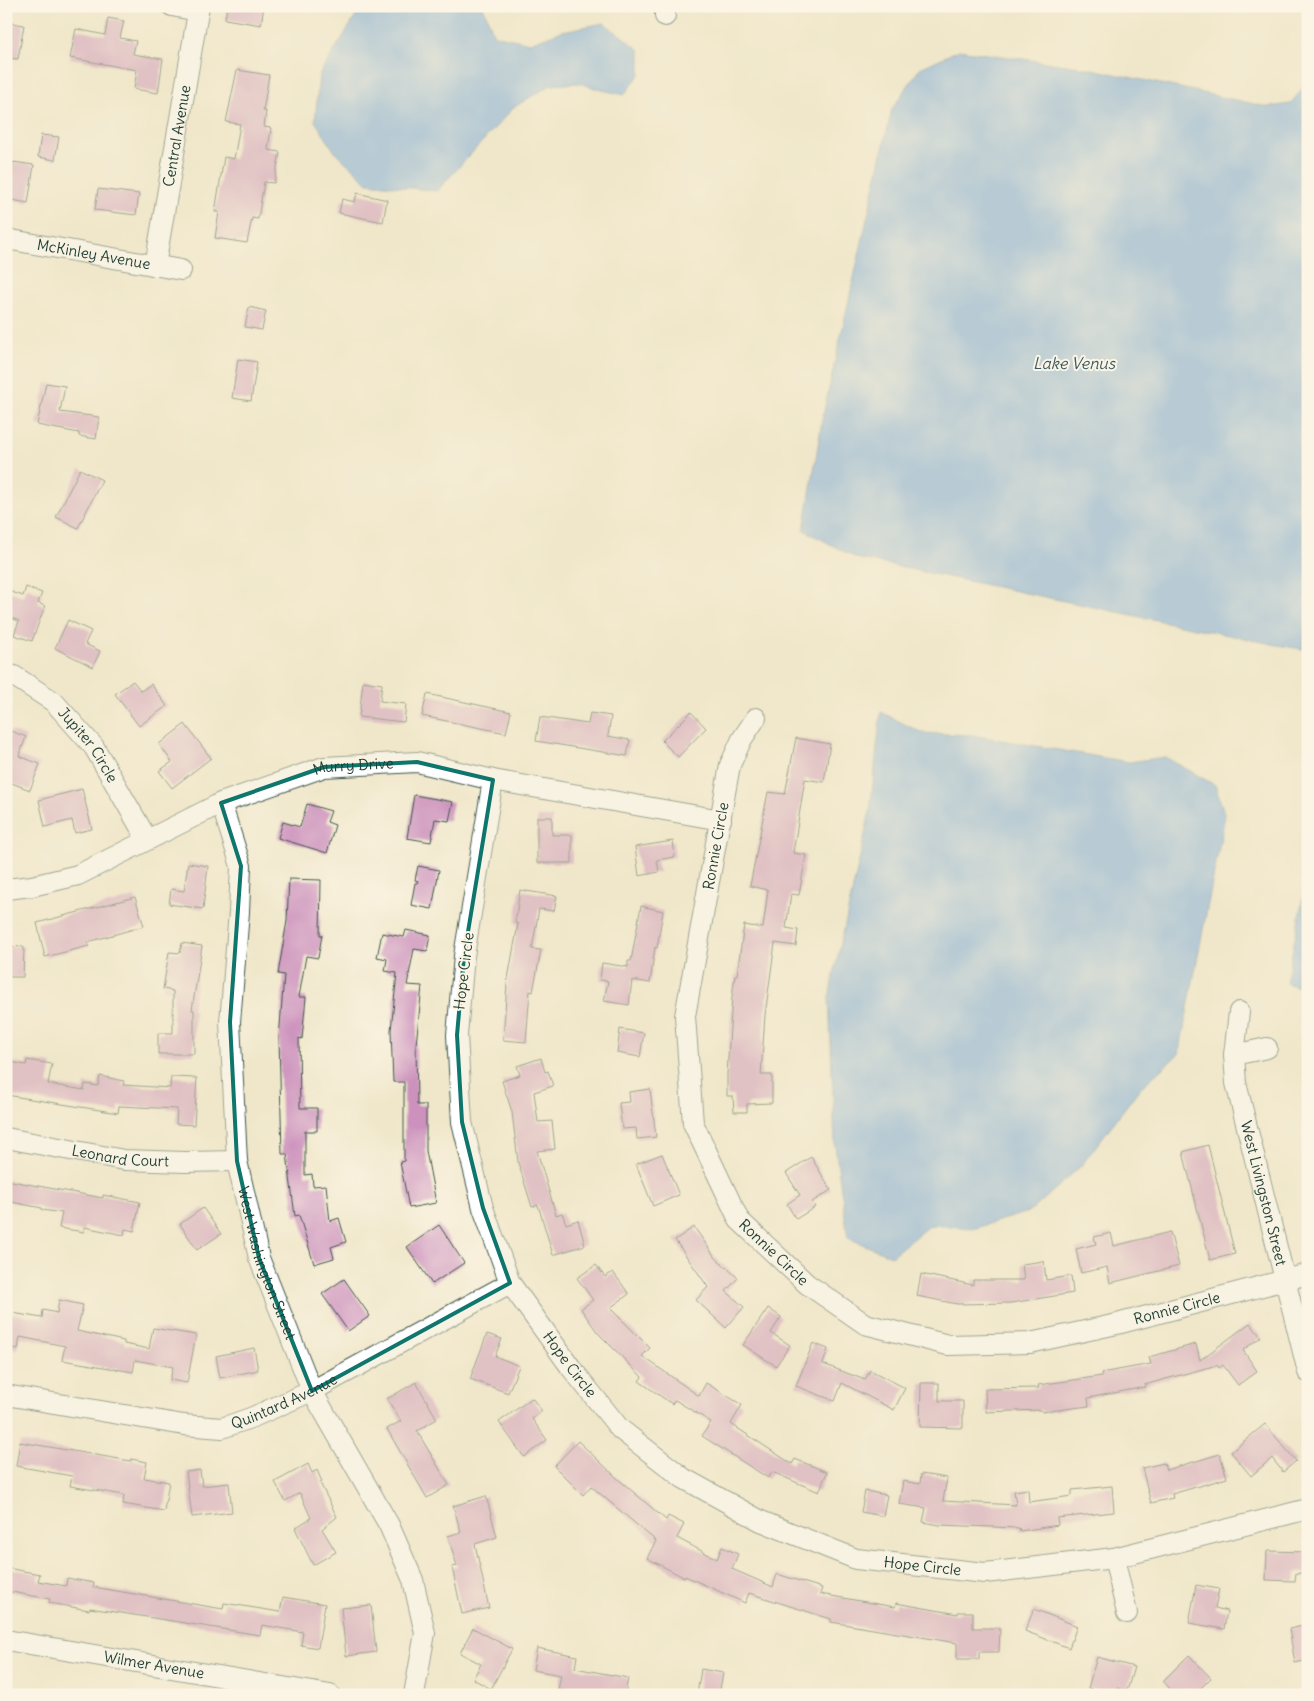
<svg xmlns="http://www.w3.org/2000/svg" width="1314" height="1701" viewBox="0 0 1314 1701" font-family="Delius,sans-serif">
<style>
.water{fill:#73a8e0;stroke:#49728a}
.building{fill:#cc92bd}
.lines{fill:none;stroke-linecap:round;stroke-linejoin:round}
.street-casing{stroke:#3e564b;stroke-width:22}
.street{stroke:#fff;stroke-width:20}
.marked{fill:none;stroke:#0f766e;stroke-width:4;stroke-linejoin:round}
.labels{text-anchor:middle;stroke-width:4;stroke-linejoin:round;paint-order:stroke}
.street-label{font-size:15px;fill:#1f3d34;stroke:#fcf5e5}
.water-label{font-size:16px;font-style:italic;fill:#385d68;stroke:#fcf5e5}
</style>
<rect width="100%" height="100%" fill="#fcf5e5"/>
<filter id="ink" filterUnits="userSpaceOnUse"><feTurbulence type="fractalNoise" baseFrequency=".02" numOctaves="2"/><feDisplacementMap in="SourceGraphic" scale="10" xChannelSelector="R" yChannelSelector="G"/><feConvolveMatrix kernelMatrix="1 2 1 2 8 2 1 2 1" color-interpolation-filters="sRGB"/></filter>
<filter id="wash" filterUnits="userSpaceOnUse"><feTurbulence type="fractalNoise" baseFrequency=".0096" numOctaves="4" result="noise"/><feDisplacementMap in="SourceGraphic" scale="20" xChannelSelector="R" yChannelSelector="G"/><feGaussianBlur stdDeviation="1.12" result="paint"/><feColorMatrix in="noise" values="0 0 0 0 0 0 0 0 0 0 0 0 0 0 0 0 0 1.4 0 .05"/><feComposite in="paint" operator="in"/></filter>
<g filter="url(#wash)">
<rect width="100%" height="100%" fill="#f0e7cb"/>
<!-- water -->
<path class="water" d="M364 6H483L494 35 530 43 562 31 604 23 640 50V74L624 95 598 89 579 83 551 85 514 107 437 191 368 183 335 152 315 121 319 75 356 16Z
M959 50 1087 68 1268 107 1290 104 1305 86 1308 72V650L1277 645 856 558 804 530 823 415 892 109 920 68Z
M881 712 922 733 972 735 1129 762 1165 757 1215 785 1225 816 1179 1054 1140 1088 1081 1166 1031 1211 976 1228 930 1225 891 1256 848 1238 835 1146 829 997 870 811Z
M1308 872V990L1286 983Z"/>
<g id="blocks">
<!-- building -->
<path class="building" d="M227 6H264L261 25 225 19Z
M108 18 124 21 120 38 136 41 133 54 163 59 158 93 134 89 137 70 70 58 76 29 105 35Z
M6 22 24 25 18 59 6 58Z
M237 70 269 75 263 111H266L264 127 271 128 268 150 280 152 274 183 264 182 258 219 252 218 247 243 215 238 219 212H215L224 157 234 159 240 124 226 122Z
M41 135 59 137 55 160 38 157Z
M13 162 34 165 28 203 7 199Z
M98 189 139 194 136 215 95 210Z
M357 193 387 200 383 222 339 213 342 199 355 202Z
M249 307 266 311 262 330 245 327Z
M238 359 257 362 251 401 232 398Z
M46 383 65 386 60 412 99 417 96 439 79 436V433L37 425Z
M80 469 102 480 78 528 56 517Z
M26 587 42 593 38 603 45 606 32 641 14 635 19 621 6 616V590L23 596Z
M68 620 91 631 85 644 100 651 93 667 55 648Z
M133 681 141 691 151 684 167 706 139 726 115 694Z
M363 681 382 684 380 701 406 704 404 722 359 717Z
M427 694 511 712 506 733 422 716Z
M691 712 706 728 678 757 662 741Z
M590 713 611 716 608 736 630 740 627 756 536 741 540 717 588 724Z
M185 724 211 758 172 788 159 771 172 762 159 744Z
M11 731 26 737 19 756 40 764 30 790 9 782 8 786 6 785V743Z
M796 738 830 744 824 782 805 779 793 853 806 855 799 895 791 894 786 928 798 930 796 946 775 943 765 1015 761 1075H772V1103L747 1104V1112H734L733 1096H727V1074L732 997 735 975H737L744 925 763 928 768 890 750 886 768 792 785 794Z
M82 789 92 829 75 833 72 820 45 827 39 800Z
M414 795 453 802 449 821 435 819 431 842 407 838Z
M307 804 331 811 327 822 335 825 327 853 278 838 283 822 300 827Z
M537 817H552V835H572V863H537Z
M673 841 675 857 657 860 659 872 639 876 635 847Z
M188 863 208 866 203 909 169 904 171 889 184 891Z
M418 866 439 870 432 909 411 905 415 883H417L418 881 415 880Z
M289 879 321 880 320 935H322L318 958 306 956 299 997H306L302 1039 299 1038 300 1108H317V1131H305V1175L312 1174 313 1186 326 1185 330 1221 339 1218 346 1242 331 1247 334 1258 314 1264 299 1215 295 1216 287 1154H282L279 1039 284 975 278 974 287 921Z
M520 890 557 896 554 911 539 909 532 949 541 950 533 992 530 991 526 1042 503 1040 507 984 518 924 515 923Z
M135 897 144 926 88 942 89 946 45 957 37 923Z
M641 906 663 911 657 948 655 947 650 983 632 980 629 1005 604 1001 608 981 600 980 602 963 628 967V961H631Z
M406 930 430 935 427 951 414 949 407 985 422 986 416 1045 417 1105H426V1151L436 1203 409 1208 400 1162 404 1161V1082H393L391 1030 397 973 385 971 387 959 377 957 382 933 404 937Z
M182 943 202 946 192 1010H194V1054H158V1033H173V991L163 989 169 952 180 953Z
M6 946 24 947 23 977H6Z
M620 1029 644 1033 640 1057 617 1053Z
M541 1058 545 1072 548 1071 553 1086 534 1092 538 1122 552 1121 555 1149 537 1151 556 1215 562 1213 566 1224 578 1220 585 1245 553 1255 538 1205 532 1207 518 1162 512 1112 502 1081 520 1075 517 1066Z
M27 1060 52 1064 48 1084 84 1090 85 1084 98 1086 100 1076 124 1081 123 1085 170 1088 171 1077 197 1078 194 1125 176 1124 177 1109 119 1106 118 1113 6 1095V1061L26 1065Z
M650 1089 656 1137 637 1139 636 1128 622 1129 619 1103 630 1102 629 1092Z
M1208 1145 1235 1254 1210 1260 1183 1152Z
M662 1154 679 1195 653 1206 636 1164Z
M811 1157 831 1190 812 1202 815 1207 796 1219 787 1204 800 1195 786 1173Z
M6 1180 103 1198V1195L140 1202 134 1231 125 1229 124 1235 84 1227V1232L59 1228 62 1213 42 1210V1208L6 1201Z
M203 1208 221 1234 197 1250 180 1224Z
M439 1225 464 1263 432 1284 407 1247Z
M694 1227 715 1257 738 1278 726 1291 744 1307 726 1328 696 1300 708 1287 675 1240Z
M1170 1232 1179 1266 1110 1283 1107 1267 1081 1273 1076 1249 1096 1244 1094 1237 1111 1233 1114 1246Z
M1044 1261 1046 1280 1071 1276 1073 1293 1011 1303 957 1304 917 1296 921 1274 973 1285V1280H1024L1022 1264Z
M596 1265 605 1277 613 1272 629 1294 610 1308 650 1348 642 1356 699 1396 706 1383 742 1405 731 1424 792 1464 795 1459 827 1472 819 1492 772 1472 768 1478 702 1436 711 1422 675 1400 672 1404 639 1381 642 1377 598 1333 581 1309 593 1300 577 1278Z
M344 1279 370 1316 348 1331 322 1294Z
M59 1300 83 1305 77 1331 124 1341V1344L149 1349 153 1328 196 1335 187 1383 170 1380 173 1367 135 1360 133 1372 62 1360 65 1346 20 1337 18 1349 6 1347V1312L42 1318 43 1310 57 1313Z
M768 1308 781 1317 771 1333 790 1345 776 1366 743 1345Z
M1250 1323 1261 1337 1243 1350 1257 1371 1238 1385 1223 1365 1219 1368 1217 1365 1144 1385 1145 1387 1088 1398 1089 1406 1042 1412 1041 1410 986 1412 985 1389 1039 1388 1038 1385 1102 1376 1101 1373 1151 1364 1149 1357 1196 1344 1200 1360Z
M487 1334 502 1339 495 1356 519 1366 508 1393 470 1379Z
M813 1343 828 1349 823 1364 865 1380 870 1370 905 1388 894 1410 842 1383 835 1401 796 1386Z
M254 1348 258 1370 220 1378 216 1356Z
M416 1382 437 1419 417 1431 449 1485 427 1498 387 1429 401 1421 387 1399Z
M921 1383H939V1401H963V1428L920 1427Z
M532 1398 542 1411 532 1419 547 1440 524 1457 499 1422Z
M1265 1424 1296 1461 1283 1472 1272 1458 1251 1476 1231 1452Z
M578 1441 617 1478 666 1520 668 1516 684 1524 677 1538 717 1559 722 1547 738 1554 732 1569 773 1587 777 1574 822 1588 820 1594 895 1607 896 1603 958 1614V1612H973V1628H1000L999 1652H979V1659H957V1643L831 1622V1619L749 1593 745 1603 685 1576V1578L647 1558 656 1541 591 1486 583 1495 554 1466Z
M20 1442 131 1461V1459L147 1462 144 1478 169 1482 164 1511 123 1504 124 1495 70 1486 72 1476 16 1466Z
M1220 1454 1227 1478 1172 1494 1173 1498 1151 1503 1142 1468 1164 1463 1166 1470Z
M308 1464 312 1473 317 1470 322 1482 320 1483 337 1517 322 1529 336 1552 313 1565 295 1528 311 1518 300 1493 285 1501 275 1482Z
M200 1470 202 1486 229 1483 232 1512 192 1517 186 1472Z
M921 1474 947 1478 943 1501 1016 1505 1014 1491 1028 1489 1029 1502 1072 1496V1490L1112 1486 1114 1512 1057 1518 1058 1525 1020 1531 1019 1528 939 1525 923 1522 926 1508 899 1504 903 1481 920 1484Z
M865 1491 887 1495 883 1516 861 1512Z
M486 1496 497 1537 475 1544 489 1608 462 1614 452 1567 457 1566 448 1536 461 1532 453 1506Z
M1267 1551 1308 1552V1573H1296L1295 1581 1266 1580Z
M6 1568 40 1574 38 1581 66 1586 67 1578 94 1583 93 1587 223 1609 224 1603 280 1612 283 1597 325 1604 318 1648 301 1645 303 1632 262 1625 260 1635 90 1608 89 1610 49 1603 50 1599 6 1591Z
M1196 1585 1219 1589 1215 1608 1227 1611 1224 1629 1189 1623Z
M371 1605 376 1652 346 1656 341 1608Z
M1034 1609 1077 1626 1069 1648 1025 1631Z
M1308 1625V1660L1295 1663 1289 1629Z
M473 1628 512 1649 491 1689 473 1679 481 1664 460 1653Z
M537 1648 577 1656 575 1668 628 1678 625 1695H595L558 1690 561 1675 533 1670Z
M1189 1655 1211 1678 1194 1695H1176L1163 1681Z
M1097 1657 1134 1667 1127 1691 1117 1688 1115 1695H1111L1088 1688Z
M701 1669 723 1673 719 1695H697Z"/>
</g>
</g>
<g filter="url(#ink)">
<use href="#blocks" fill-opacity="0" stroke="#3e564b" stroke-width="1"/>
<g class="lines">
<!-- street casing -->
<g class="street-casing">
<g id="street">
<path d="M172 6 198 11"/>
<path d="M665 16V6"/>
<path id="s1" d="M6 239 181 270"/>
<path id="s2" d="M155 266 199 6"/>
<path id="s3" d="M6 674 14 676 54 702 94 747 147 839"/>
<path id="s4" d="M756 718 742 739 730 765 685 1016 693 1123 739 1220 807 1284 865 1324 948 1345 1030 1343 1117 1324 1308 1274"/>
<path id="s5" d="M493 780 464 956 457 1035 462 1122 483 1208 510 1283 572 1369 620 1429 683 1478 761 1521 856 1559 985 1573 1114 1558 1308 1509"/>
<path id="s6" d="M221 803 241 866 239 912 230 1022 237 1161 259 1258 312 1391 389 1525 413 1580 425 1633 414 1695"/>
<path id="s7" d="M6 889 32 886 78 875 221 803 324 767 417 762 493 780 721 820"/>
<path id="s8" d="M1239 1012 1234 1055 1236 1083 1308 1372"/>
<path d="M1234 1055 1267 1048"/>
<path id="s9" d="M6 1138 124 1160 185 1162 237 1161"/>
<path id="s10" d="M6 1395 184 1425 222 1428 253 1417 312 1391 510 1283"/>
<path d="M1114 1558 1127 1613"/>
<path id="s11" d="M6 1640 330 1695"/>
</g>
</g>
<!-- street -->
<use href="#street" class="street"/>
</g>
</g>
<!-- marked area -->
<path d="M0 0H1314V1701H0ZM417 762 493 780 464 956 457 1035 462 1122 483 1208 510 1283 312 1391 259 1258 237 1161 230 1022 241 866 221 803 324 767Z" fill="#f0e7cb" fill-opacity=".55" fill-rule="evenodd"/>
<path class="marked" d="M417 762 493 780 464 956 457 1035 462 1122 483 1208 510 1283 312 1391 259 1258 237 1161 230 1022 241 866 221 803 324 767Z"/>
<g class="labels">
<!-- street labels -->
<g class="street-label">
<text dy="5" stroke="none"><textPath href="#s2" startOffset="132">Central Avenue</textPath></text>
<text dy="5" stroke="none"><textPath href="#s1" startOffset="89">McKinley Avenue</textPath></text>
<text dy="5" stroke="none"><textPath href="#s3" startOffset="111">Jupiter Circle</textPath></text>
<text dy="5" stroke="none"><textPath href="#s7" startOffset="372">Murry Drive</textPath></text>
<text transform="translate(716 846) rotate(-80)" y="5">Ronnie Circle</text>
<text transform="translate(464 971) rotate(-83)" y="5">Hope Circle</text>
<text dy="5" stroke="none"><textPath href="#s9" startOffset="116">Leonard Court</textPath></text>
<text dy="5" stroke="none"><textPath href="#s8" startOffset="185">West Livingston Street</textPath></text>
<text dy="5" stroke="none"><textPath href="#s4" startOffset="571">Ronnie Circle</textPath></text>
<text dy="5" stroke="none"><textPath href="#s6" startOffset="468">West Washington Street</textPath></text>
<text dy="5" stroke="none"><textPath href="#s4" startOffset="1006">Ronnie Circle</textPath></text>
<text dy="5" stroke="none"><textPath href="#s5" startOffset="614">Hope Circle</textPath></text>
<text dy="5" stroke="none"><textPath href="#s10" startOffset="286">Quintard Avenue</textPath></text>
<text dy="5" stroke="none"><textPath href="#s5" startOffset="1034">Hope Circle</textPath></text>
<text dy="5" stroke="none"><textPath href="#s11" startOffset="150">Wilmer Avenue</textPath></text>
</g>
<!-- water labels -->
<g class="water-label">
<text x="1074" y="369">Lake Venus</text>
</g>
</g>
<!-- margin -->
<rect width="1314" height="1701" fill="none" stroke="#fcf5e5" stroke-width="25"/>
</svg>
